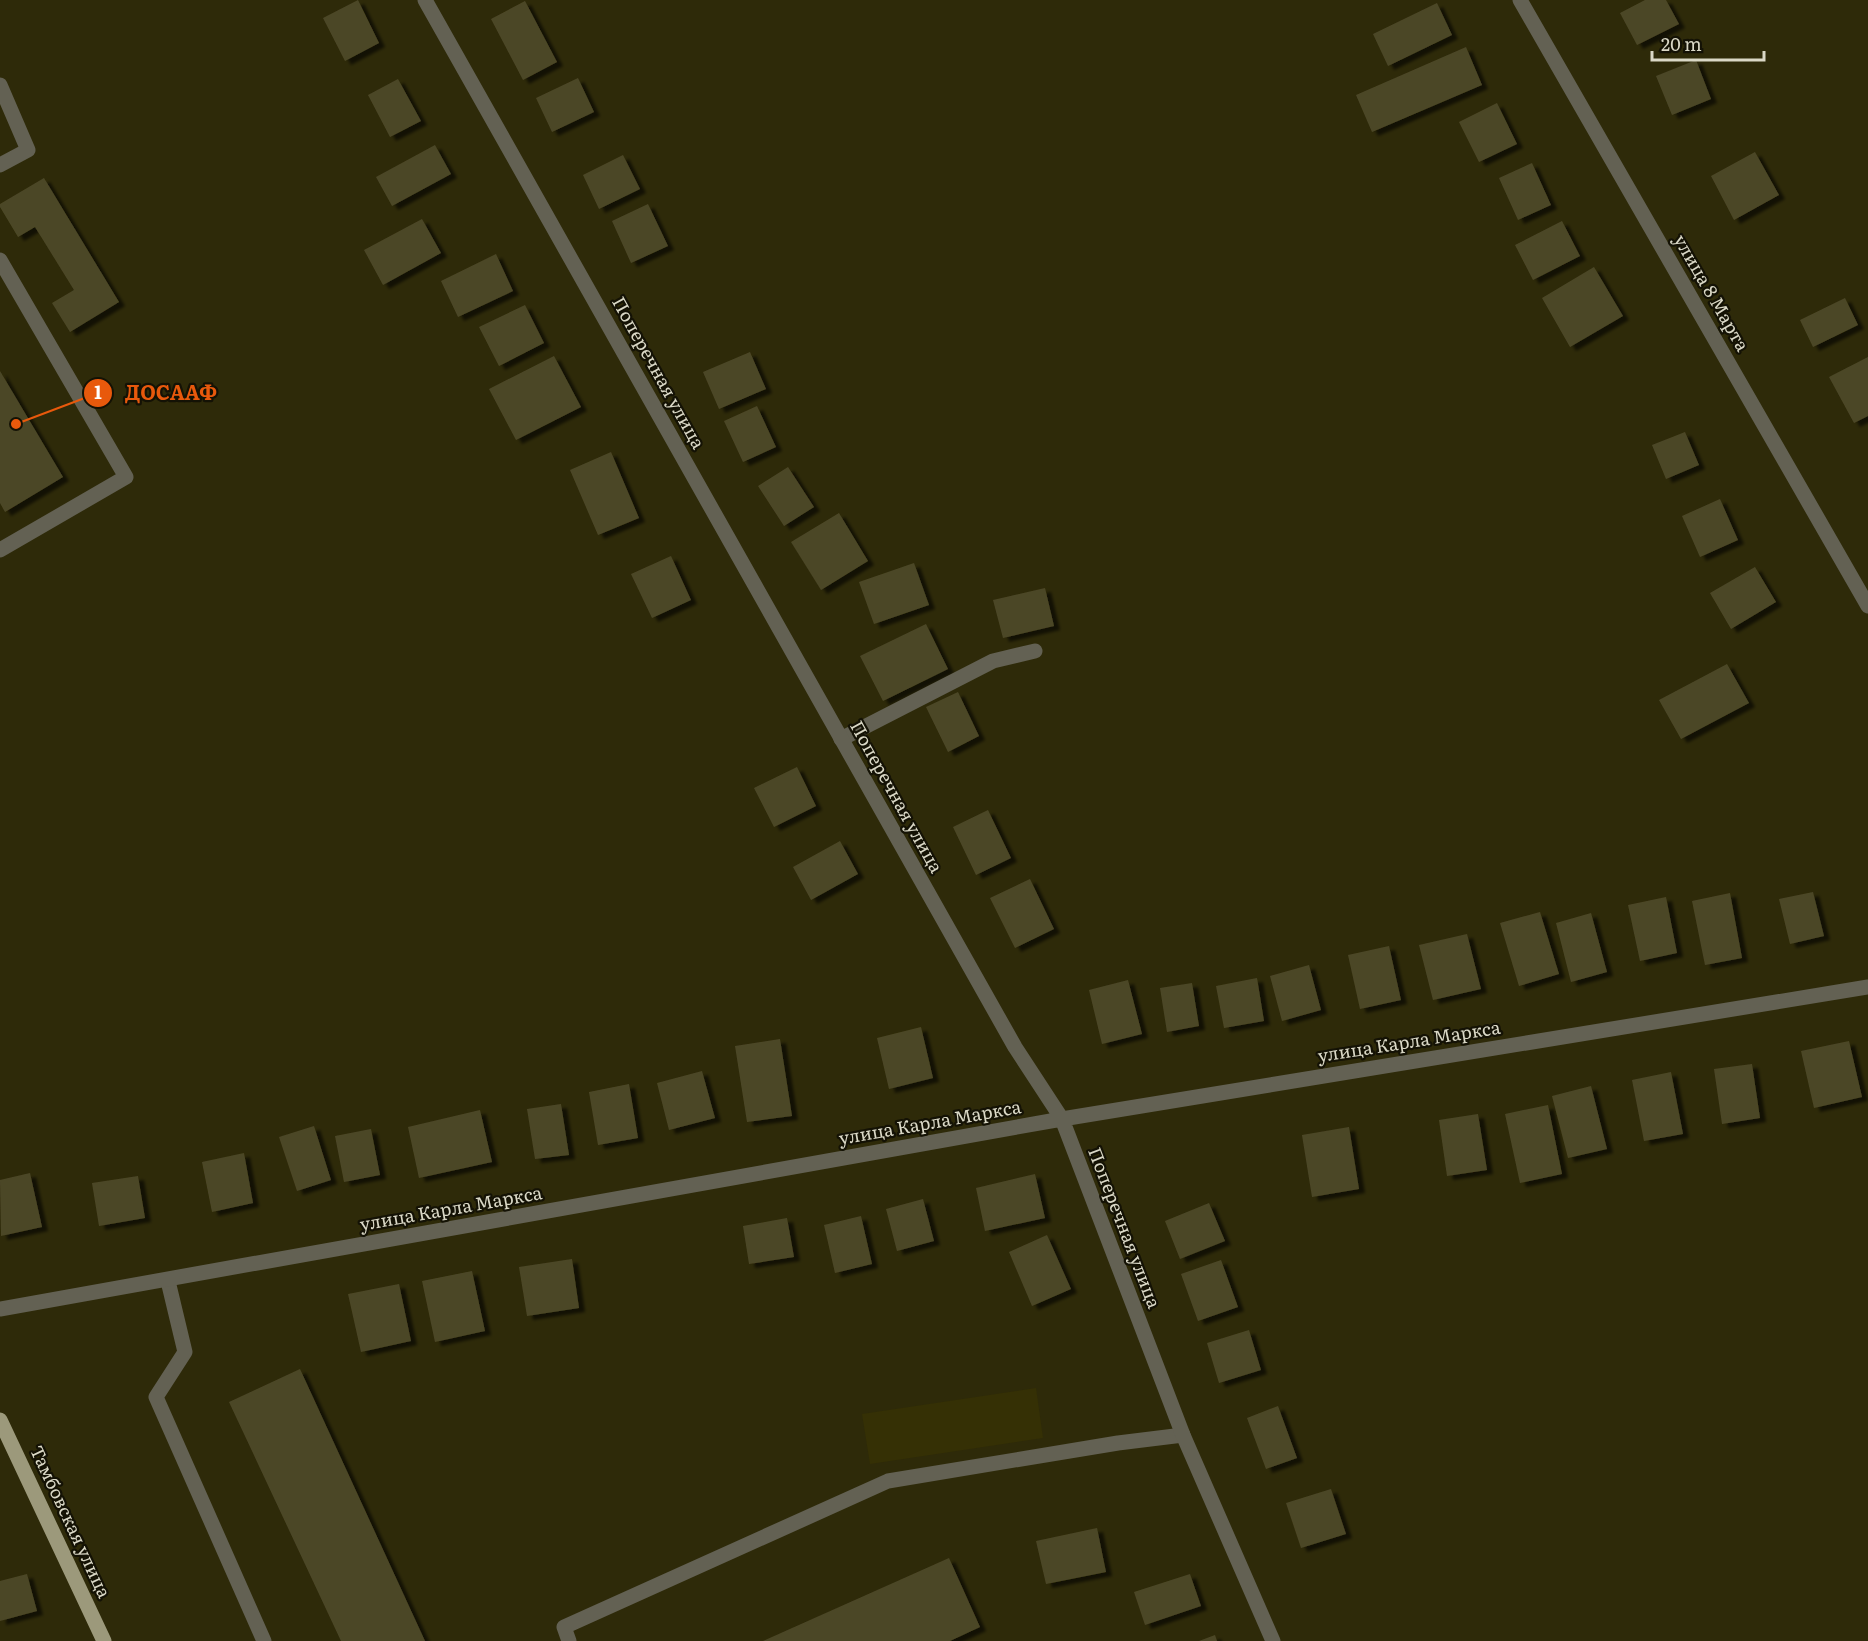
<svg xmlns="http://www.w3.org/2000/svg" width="1868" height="1641" viewBox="0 0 1868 1641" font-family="Literata,serif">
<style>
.built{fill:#353005}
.building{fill:#4c4727;filter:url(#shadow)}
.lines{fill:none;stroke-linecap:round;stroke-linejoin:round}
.service{stroke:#636153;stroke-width:15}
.minor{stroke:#636153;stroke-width:15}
.primary{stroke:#9c997b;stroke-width:15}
.labels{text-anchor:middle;stroke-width:4.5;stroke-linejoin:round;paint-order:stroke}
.street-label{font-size:18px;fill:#dad8c6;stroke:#141205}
.leader{fill:none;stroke:#e8590c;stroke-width:2}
.callout-dot{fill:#e8590c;stroke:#141205;stroke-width:2}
.mark-label{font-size:18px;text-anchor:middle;font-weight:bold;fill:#fff}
.callout-label{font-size:20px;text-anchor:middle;font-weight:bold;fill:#e8590c;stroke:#141205;stroke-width:4.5;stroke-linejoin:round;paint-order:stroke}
</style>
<defs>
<filter id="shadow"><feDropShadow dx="6" dy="4" stdDeviation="1.5" flood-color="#0009"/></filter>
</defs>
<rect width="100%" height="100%" fill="#2e2a09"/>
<!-- built -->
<path class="built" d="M1036 1388 1043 1438 870 1464 862 1414Z"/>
<!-- building -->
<path class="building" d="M358 0 379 43 345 61 323 18Z
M1645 0H1666L1679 24 1637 45 1620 13Z
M525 1 557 62 523 80 491 19Z
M1437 3 1452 35 1388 66 1373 34Z
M1466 47 1482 85 1372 132 1356 95Z
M1696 60 1711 99 1672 115 1656 76Z
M578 78 594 112 552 132 536 98Z
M398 79 421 121 390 137 368 95Z
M1497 103 1517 144 1479 162 1459 122Z
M435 145 451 174 392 206 376 177Z
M1755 152 1779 195 1734 220 1711 176Z
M623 155 640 189 599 209 583 175Z
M1532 163 1551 205 1518 220 1499 178Z
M44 178 119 302 70 332 52 303 74 290 35 227 18 237 0 207V204Z
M648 204 668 246 631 263 612 221Z
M422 219 441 253 383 285 364 250Z
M1562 221 1580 256 1533 280 1515 245Z
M496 254 513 291 458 317 441 281Z
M1594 267 1623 316 1570 347 1542 298Z
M1845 298 1858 325 1813 347 1800 320Z
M525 305 544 343 499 366 479 327Z
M750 352 766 389 719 409 703 372Z
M554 356 581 407 516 440 489 389Z
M1868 357V416L1854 423 1829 377Z
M0 371 63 477 5 512 0 503Z
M757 406 776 447 743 462 724 421Z
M1685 432 1699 465 1666 479 1652 445Z
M611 452 639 518 598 535 570 470Z
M788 467 814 507 784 526 758 486Z
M1720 499 1738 540 1700 557 1682 516Z
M839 513 868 561 821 590 791 542Z
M671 556 691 600 652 618 631 574Z
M914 563 929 605 874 624 859 582Z
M1755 567 1776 602 1731 629 1710 593Z
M1045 588 1054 626 1003 638 993 600Z
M926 624 948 669 883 701 860 656Z
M1727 664 1749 703 1681 739 1659 700Z
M958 692 979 736 948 752 926 707Z
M797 767 816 806 774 827 754 788Z
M988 810 1011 858 976 875 953 827Z
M840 841 858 874 811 900 793 867Z
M1030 879 1054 929 1015 948 990 898Z
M1813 892 1824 936 1790 944 1779 899Z
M1730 893 1742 958 1705 965 1692 901Z
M1666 897 1677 953 1640 961 1628 905Z
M1540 912 1559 974 1519 986 1500 923Z
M1591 913 1607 972 1571 982 1556 923Z
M1467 934 1481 989 1433 1000 1419 945Z
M1389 946 1401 1000 1360 1009 1348 955Z
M1309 965 1321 1010 1282 1021 1270 976Z
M1257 978 1264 1021 1224 1028 1216 986Z
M1128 980 1142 1034 1102 1044 1089 990Z
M1192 983 1199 1026 1167 1032 1160 988Z
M921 1027 933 1078 889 1089 877 1038Z
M780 1039 792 1116 747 1122 735 1046Z
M1849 1041 1862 1097 1814 1108 1801 1051Z
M1752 1064 1760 1118 1722 1124 1714 1069Z
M702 1071 715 1118 669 1130 657 1083Z
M1671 1072 1683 1134 1644 1141 1632 1080Z
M629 1084 638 1138 598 1145 589 1092Z
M1591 1086 1607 1149 1568 1158 1552 1096Z
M561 1104 569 1155 535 1159 527 1109Z
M1548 1105 1562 1174 1520 1183 1505 1114Z
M480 1110 492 1162 419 1178 408 1127Z
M1478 1114 1487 1170 1447 1176 1439 1120Z
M314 1126 331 1180 297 1191 279 1137Z
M1349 1127 1359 1189 1312 1197 1302 1135Z
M371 1129 380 1175 344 1182 335 1136Z
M244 1153 253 1203 212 1212 202 1162Z
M30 1173 42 1227 1 1236 0 1180Z
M1035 1174 1045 1218 985 1231 976 1188Z
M138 1176 145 1218 99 1226 92 1183Z
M923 1199 934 1241 897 1251 886 1209Z
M1209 1203 1225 1241 1180 1259 1165 1221Z
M861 1216 872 1264 835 1273 824 1225Z
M787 1218 794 1257 749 1264 743 1226Z
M1047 1235 1071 1289 1032 1306 1009 1252Z
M572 1259 579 1308 527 1316 519 1267Z
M1221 1260 1238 1307 1198 1321 1181 1274Z
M472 1271 485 1331 435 1342 422 1281Z
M399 1284 411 1341 361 1352 348 1294Z
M1249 1330 1261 1370 1219 1383 1207 1343Z
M300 1369 425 1641H341L229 1402Z
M1278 1406 1297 1458 1266 1469 1247 1418Z
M1331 1489 1346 1534 1301 1548 1286 1503Z
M1097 1528 1106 1572 1046 1584 1036 1541Z
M949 1558 980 1627 950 1641H763Z
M27 1574 37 1611 0 1621V1581Z
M1190 1574 1201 1606 1145 1625 1134 1592Z
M1215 1635 1217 1641H1199Z"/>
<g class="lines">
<!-- service -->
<path class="service" d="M0 85 28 150 0 165
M0 260 126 477 0 550
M841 739 993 661 1035 651
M168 1281 185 1352 156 1397 264 1641
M569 1641 564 1627 888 1481 1118 1443 1183 1435"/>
<!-- minor -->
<path class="minor" d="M425 0 1015 1047 1062 1119 1183 1435 1273 1641
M1520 0 1868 606
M0 1309 1062 1119 1868 987"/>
<!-- primary -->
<path class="primary" d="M0 1420 104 1641"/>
</g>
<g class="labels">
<!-- street labels -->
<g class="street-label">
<text transform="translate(1711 293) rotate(60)" y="6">улица 8 Марта</text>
<text transform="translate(658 373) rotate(61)" y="6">Поперечная улица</text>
<text transform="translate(896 797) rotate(61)" y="6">Поперечная улица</text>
<text transform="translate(1409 1042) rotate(-9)" y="6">улица Карла Маркса</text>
<text transform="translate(930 1123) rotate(-10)" y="6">улица Карла Маркса</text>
<text transform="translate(451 1209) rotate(-10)" y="6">улица Карла Маркса</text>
<text transform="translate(1124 1228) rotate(69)" y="6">Поперечная улица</text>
<text transform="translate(70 1522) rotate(65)" y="6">Тамбовская улица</text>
</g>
</g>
<!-- callouts -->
<path class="leader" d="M16 424L98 393"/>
<g class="callout-dot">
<circle cx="16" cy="424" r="6"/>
<circle cx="98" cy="393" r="15"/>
</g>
<g class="mark-label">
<text x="98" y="399">1</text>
</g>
<g class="callout-label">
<text x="171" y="400">ДОСААФ</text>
</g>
<!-- scale -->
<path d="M1652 51v9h112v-9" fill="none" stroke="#dad8c6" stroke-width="3"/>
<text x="1661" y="51" font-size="18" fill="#dad8c6" stroke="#141205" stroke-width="4.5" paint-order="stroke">20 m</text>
</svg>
